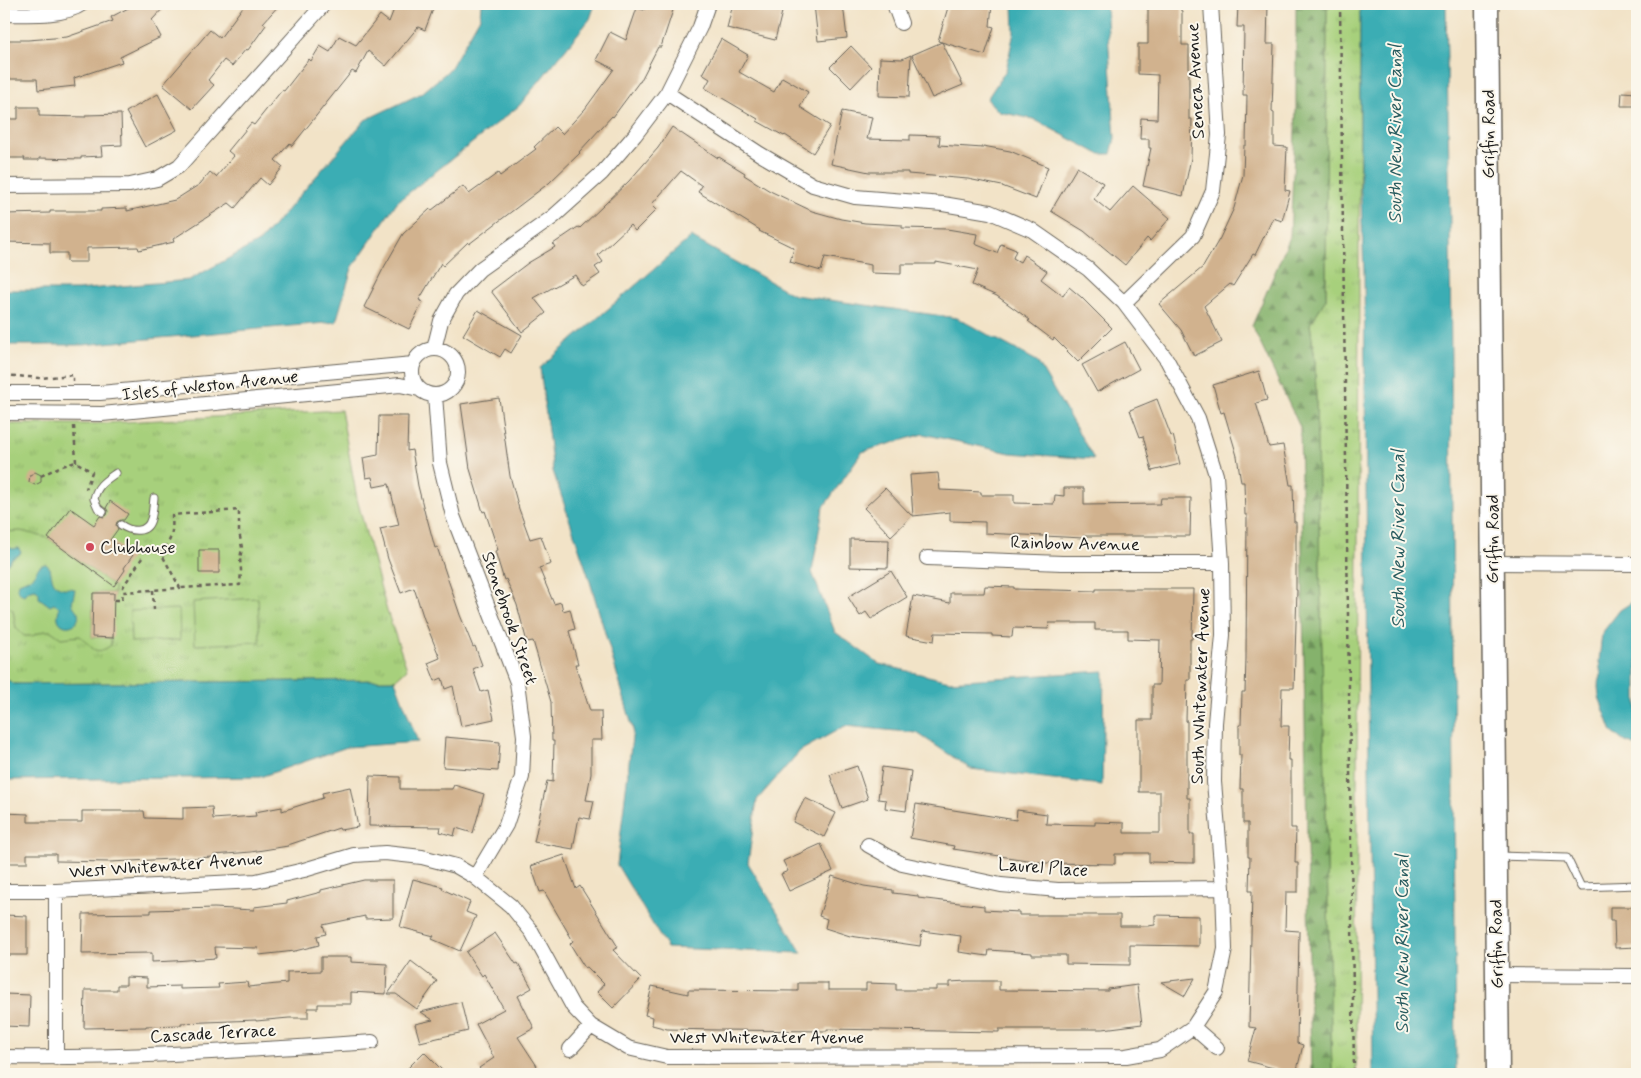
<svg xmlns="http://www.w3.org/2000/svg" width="1641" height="1078" viewBox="0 0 1641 1078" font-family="Mynerve,sans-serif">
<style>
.grass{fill:url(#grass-tufts);stroke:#62764c}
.forest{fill:url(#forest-firs);stroke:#506744}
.pitch{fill:#a7d07c;stroke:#62764c}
.water{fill:#3badb4;stroke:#2c6468}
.building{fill:#d1b28e}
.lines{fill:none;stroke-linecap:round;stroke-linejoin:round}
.lane-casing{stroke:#676258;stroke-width:9}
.street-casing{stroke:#676258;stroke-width:16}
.primary-casing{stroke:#676258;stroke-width:25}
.path{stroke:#676258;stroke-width:2.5;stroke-dasharray:4 4;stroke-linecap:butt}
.lane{stroke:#fff;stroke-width:7}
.street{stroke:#fff;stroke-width:14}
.primary{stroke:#fff;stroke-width:22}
.poi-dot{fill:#d1495b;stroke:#fbf7ec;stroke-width:2}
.labels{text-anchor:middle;stroke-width:4;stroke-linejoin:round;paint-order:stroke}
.street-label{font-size:18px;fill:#1c1c1c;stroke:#fbf7ec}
.poi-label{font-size:18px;fill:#1c1c1c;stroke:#fbf7ec;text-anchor:start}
.water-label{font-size:19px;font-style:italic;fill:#2a5d60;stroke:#fbf7ec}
</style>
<defs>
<pattern id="grass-tufts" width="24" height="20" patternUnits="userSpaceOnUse" patternTransform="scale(1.25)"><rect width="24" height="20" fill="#a7d07c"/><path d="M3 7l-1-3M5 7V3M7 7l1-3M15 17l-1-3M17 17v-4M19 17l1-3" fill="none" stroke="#8fb26b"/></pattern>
<pattern id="forest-firs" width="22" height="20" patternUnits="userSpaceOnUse" patternTransform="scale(1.25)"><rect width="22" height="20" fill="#85b26c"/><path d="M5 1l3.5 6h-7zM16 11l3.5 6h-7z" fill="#6c9058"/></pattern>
</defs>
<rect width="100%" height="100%" fill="#fbf7ec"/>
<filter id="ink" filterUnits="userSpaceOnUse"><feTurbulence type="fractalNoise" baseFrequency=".02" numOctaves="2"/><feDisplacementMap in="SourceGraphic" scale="10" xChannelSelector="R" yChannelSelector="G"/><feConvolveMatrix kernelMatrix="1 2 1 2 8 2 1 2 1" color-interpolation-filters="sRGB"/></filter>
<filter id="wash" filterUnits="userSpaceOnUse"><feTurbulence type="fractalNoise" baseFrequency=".0096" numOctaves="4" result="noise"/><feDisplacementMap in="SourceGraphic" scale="20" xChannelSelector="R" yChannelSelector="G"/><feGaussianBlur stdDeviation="1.12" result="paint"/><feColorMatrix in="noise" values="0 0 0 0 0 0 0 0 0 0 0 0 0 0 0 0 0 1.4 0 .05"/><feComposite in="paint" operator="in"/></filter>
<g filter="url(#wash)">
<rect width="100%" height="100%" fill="#f2e3c7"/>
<!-- grass -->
<path class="grass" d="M1327 4H1360L1356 1074H1332L1315 359 1310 324 1326 299Z
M341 410 357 499 387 611 407 669 395 680 14 684 4 678V424H88Z"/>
<!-- forest -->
<path class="forest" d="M1296 4H1327L1326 299 1310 324 1315 359 1332 1074H1311L1300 427 1252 326 1290 237 1296 111Z"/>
<!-- pitch -->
<path class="pitch" d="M21 531 48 538 114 586V593H93L92 637 111 638V645C94 658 92 646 80 636L61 638 51 631H44L32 636H24L16 628 13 610 4 605V532Z
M258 598 260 642 195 645 193 602Z
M179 609 180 640 131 642 130 611Z"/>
<!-- water -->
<path class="water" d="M481 4H595L590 19 519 106 397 202 352 268 336 322 82 345H4V290H77L189 280 260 241 365 120 422 93 450 69 480 17Z
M1013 4H1106L1115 138 1111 154H1099L1033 119 999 112 987 99 1006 70 1014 32Z
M1360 4H1446L1450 224 1456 1074H1373L1368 691 1364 273 1360 171Z
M691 237 794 295 957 318 1037 361 1094 459 1010 453 923 434 862 452 823 508 812 572 835 632 879 664 949 681 1104 671 1102 785 971 769 917 733 845 726 800 751 757 800 748 863 802 953 667 948 617 865 633 729 589 578 553 471 540 368Z
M8 547 13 549 18 548 21 552 19 555 11 559 8 564H4V549Z
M46 564 50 568C52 577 52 586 63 588 69 589 71 587 75 590L72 603C73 607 77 610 78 613 82 626 62 632 58 619 57 615 59 611 59 607L54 604 50 606 39 598V593L36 589 30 590 24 595 18 592 17 587 19 583 33 577C37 571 37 565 46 564Z
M1637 599V746L1623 741 1612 732 1599 697 1598 686 1601 676 1599 661 1602 633 1620 610Z
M4 678 14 684 395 680 418 742 347 747 260 777 4 780Z"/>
<g id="blocks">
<!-- building -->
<path class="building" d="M136 4H167L152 20 161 37 120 57 122 62 74 78 75 86 38 90 37 79H4V40H28L67 37 113 21 111 17Z
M245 4H280L263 23 266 25 248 50 246 49 232 66 224 60 208 80 214 85 192 109 163 85 210 30 220 38Z
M396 4H435L425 30 418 27 386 66 368 51 356 73 352 71 292 146 290 143 275 160 283 167 268 185 260 178 235 208 229 203 173 239 174 242 139 250 138 247 87 248V262H67V253H50V243L4 242V214L50 213V211H101V209L127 208V211L175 200 200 184 210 172 216 177 234 156 228 151 251 123 254 125 282 90 284 91 309 59 311 61 320 46 330 52 339 36 356 45 380 15 389 22Z
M646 4H675L661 47H658L640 82H639L613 117 612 116 579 152 580 153 549 183 469 244 468 242 443 266 441 263 419 300 423 302 409 329 364 307 383 269 403 234 430 209 432 210 463 186 469 194 498 173 500 176 536 149 534 147 555 127 562 134 585 109 614 69 596 60 610 32 626 40 637 8 644 10Z
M733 4H784L775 40 727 28Z
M814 4H843L847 38 818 41Z
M949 4H992L990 26 994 27 985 55 938 41Z
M1148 4H1181V11H1182V45H1189V119H1192L1191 158 1183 196 1143 186 1151 148H1149V139H1140L1141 118 1157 119 1158 75 1138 74V44H1148Z
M1238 4H1268L1267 44H1274L1272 112 1274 113V146L1287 147 1285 190 1290 191 1282 221 1273 218 1255 255 1253 254 1233 286 1230 284 1204 306 1222 342 1194 356 1181 330 1159 304 1203 267 1220 238 1234 208 1243 175 1244 145H1246L1247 95H1243L1244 27H1237Z
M721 39 748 55 739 72 774 92 782 77 808 92 800 107 830 126 813 153 785 135 784 136 757 121 758 119 705 88 710 79 702 74Z
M942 42 963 85 932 98 912 55Z
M851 46 871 67 851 88 830 67Z
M911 55 909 97 879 96 880 58 902 59Z
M1622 92 1637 93V106H1621Z
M158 94 177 130 145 147 126 112Z
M18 107H39V116L86 117V115L121 114 122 145 101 146 102 156 81 157V159L39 158V160H24L25 158H4V119H18Z
M842 111 872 117 867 139 910 140V135L940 136 939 145 983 148V146L1010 151 1048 167 1036 199 1002 186 968 179 908 174V172H869L831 164Z
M672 127 718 158 719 157 745 173 744 175 770 191 812 211 841 219 865 223 902 225V228L947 229 977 234 975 244 997 253 1001 244 1016 250 1013 258 1020 262 1024 255 1047 271 1041 279 1063 296 1069 287 1081 297 1112 328 1078 362 1054 338 1053 340 1028 321 1030 320 997 296 972 285 978 270 936 262V264H901V274L871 273V265L825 257 821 271 790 262 794 248 759 231 760 230 698 192 702 186 681 171 652 204 657 209 635 231 630 225 598 255 603 262 595 267 600 274 582 286 575 275 534 298 546 313 522 332 491 291 528 263 555 247 553 244 578 227 580 228 629 181 658 148Z
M1077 167 1103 183 1094 199 1110 212 1133 186 1170 218 1150 241 1147 238 1125 265 1084 231 1051 211Z
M478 310 522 335 511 353 505 349 500 357 463 335Z
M1125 342 1139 369 1097 392 1082 365Z
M1259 371 1267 400 1256 403 1269 447 1283 445 1290 485H1293L1294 522H1296V590H1297L1294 688H1282L1281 726H1289L1288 760H1291V828H1296L1295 863H1298V892H1286L1285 930 1299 931 1297 1043 1303 1045 1296 1074 1247 1061 1256 1028 1249 1027 1252 891H1249L1250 857H1248V823H1243V789H1240L1241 755H1239V725H1241L1242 692H1245L1246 658 1247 515H1245L1244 482H1241L1237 456 1224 412 1221 413 1213 385Z
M499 398 510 476 519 509 530 539 541 536 551 564 539 568 554 604 561 602 563 611 570 609 575 629 569 631 578 664H575L590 711H601L602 740H591V774L586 800 594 801 590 819 579 817 573 849 534 842 547 781 553 782 554 741H552L551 702 533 641 527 642 517 605 506 579 504 580 495 551 498 550 485 511 483 512 470 469 461 404Z
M1157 399 1171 436 1173 435 1180 464 1152 471 1143 436 1140 437 1130 410Z
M379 416H408L407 451 412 450 418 486 426 518H427L435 548 437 547 460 615 473 647 475 646 482 665 473 669 481 692 488 690 494 719 461 726 453 686 445 689 442 678 435 681 428 663 440 658 424 619 414 588 401 593 388 559 380 529 399 525 389 484 374 487 372 477 366 478 363 458 378 455Z
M35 472 41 475V482L35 485 29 482 30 475Z
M938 473 940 490 981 492V495H1014V503L1054 504 1055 495 1064 496V488H1084V505L1160 504 1161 498H1191L1190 536H1083V538L985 533V522L950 521V512L913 516 910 475Z
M885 488 912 516 891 536 864 508Z
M110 501 128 514 124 520H121L117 522 116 525 118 529 110 540 133 555 124 568 125 570 114 586 48 538 70 508 94 525 100 516 104 517 107 515 108 511 106 508Z
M850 539 889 540 888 568 850 567Z
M199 550H219V573H199Z
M891 571 907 597 871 619 866 612 860 616 848 597Z
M985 586 1014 587V589L1096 591V589H1193L1192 639H1190V680H1187L1186 721H1187V798H1190V834H1194V863L1149 862V853H1124V854H1115V864L1047 863 953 849 954 846 910 838 916 804 1016 820 1017 810 1047 814 1046 824 1095 825V822L1124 823V833H1160V792H1139V750H1138V720H1152V685H1159L1160 640 1128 639V630H1095V623H1049L1048 629 1013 628 1012 637 992 636V634L935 633 934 641 906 636 913 596 950 603V593H984Z
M93 593H114L113 638 92 637Z
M445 737 500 742 498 771 443 767Z
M857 766 868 799 842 808 830 775Z
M882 767 911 771 906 811 885 808 886 800 878 799Z
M370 776 400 777V789H452L454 785 484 794 473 833 456 828 454 836 440 832 441 827 369 826Z
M350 787 358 827 340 830 339 828 288 845V846L251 852 214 855V857L110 862 56 861V854H27V863H4V813L28 814V822H82V811H144L145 818 183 819V808L212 807 213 819 256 816 255 812 282 807V811L323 798 322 793Z
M805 798 836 813 824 837 793 822Z
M821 844 833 871 789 891 781 874 788 871 783 861Z
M564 855 576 889 580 886 618 947 613 950 641 979 613 1008 597 992 604 984 587 967 585 968 570 944 573 941 544 891 540 892 531 866Z
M832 876 864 886 893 890V893L918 896V898L984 906V910L1019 912V915H1120V926H1148L1155 925V915L1199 916V946L1130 945V965L1066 964V955H1032V953L989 950 988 956 959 952 961 936 922 931 920 946 850 936 825 928 827 919 819 916Z
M413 879 443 887 442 889 470 902 466 912 476 916 460 951 432 939 434 936 400 927Z
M364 880H393V918L365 919V916L323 925 326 934 317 936 319 945 295 951 259 955 258 948 215 947 216 958 174 961 152 962V953L82 954 83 914 151 913V910L214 908 254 910V907L287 903V901L321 892V890Z
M1610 907H1637V947L1615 948 1614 921H1610Z
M4 915 27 916V955H4Z
M495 933 516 964 518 963 532 988 518 996 534 1028 518 1037 537 1066 524 1074H484L479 1068 494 1058 476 1024 504 1009 484 974 482 976 466 952Z
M321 957H351V962L387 964 386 994 351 992V1004H318V1008H308V1018H289L256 1021V1020L181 1023V1025L146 1026V1027L84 1028 85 990H117V985H126V977L147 978V987L180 986V989L219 988 218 984 247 982 248 987 287 983V972L321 971Z
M411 961 437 981 417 1009 396 994H388Z
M1195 978 1185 996 1161 982Z
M967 981H999V990L1108 991V989L1137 985 1142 1024 1103 1029H999V1032L827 1029V1031L717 1030 667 1029 652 1025 653 1017 645 1015 652 986 688 994V990L798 991V983H828V990H866V983L896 984V990H936V986H950V982Z
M4 994 30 995 29 1027 4 1026Z
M461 1002 468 1031 420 1042 415 1024 433 1020 421 1012Z
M424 1052 446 1074H402Z"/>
</g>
</g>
<g filter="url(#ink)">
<use href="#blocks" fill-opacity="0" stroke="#676258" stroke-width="1"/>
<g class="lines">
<!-- lane casing -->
<g class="lane-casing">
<path id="lane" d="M103 512 98 508 94 499C97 485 106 480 116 473
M121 525C131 532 147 534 151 519 153 513 153 505 154 498
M1498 856 1567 858 1581 887 1637 885"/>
</g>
<!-- street casing -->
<g class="street-casing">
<path id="street" d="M894 4 901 23
M4 14C26 14 63 17 82 4
M4 186 130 185 157 179 179 166 324 4
M1124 303 1193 236 1213 191 1219 135 1211 4
M434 349 441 321 456 294 480 269 553 217 602 173 635 135 667 93 700 27 708 4
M412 372a23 23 0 1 1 46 0a23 23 0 1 1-46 0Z
M4 393H100L413 364
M435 395 440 463 453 516 517 682 524 736 522 777 506 825 475 877
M4 413 102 414 400 385 419 389
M927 558 1062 563H1222
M1492 563 1637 564
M868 845 902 864 1001 885 1058 890 1223 888
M4 891H56L256 881 304 870 354 855 385 853 422 857 456 866 475 877 511 906 532 932 573 1007 591 1026 628 1048 667 1057 1126 1056 1160 1050 1193 1027 1216 992 1225 949 1223 888 1214 782 1215 723 1223 635 1222 563 1216 475 1198 418 1167 360 1124 303 1088 269 1032 230 990 212 943 204 855 197 813 185 760 154 667 93
M56 891V1058
M1497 975 1637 976
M1193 1027 1217 1048
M570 1049 591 1026
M4 1057C127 1059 249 1050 372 1042"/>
</g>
<!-- primary casing -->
<g class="primary-casing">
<path id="primary" d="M1487 4 1498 1074"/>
</g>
<!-- path -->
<path class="path" d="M1340 4 1354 1074
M4 375 40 378 73 375V381
M74 426 76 462
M41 476 59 467 76 462 92 472 86 489
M142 558 123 587V592L180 588 160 551C173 542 173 529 172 515L239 510V531L242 548 240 559 241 570 240 585 180 588
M153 590 154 610
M115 600H122L123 592"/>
<!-- lane -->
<use href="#lane" class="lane"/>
<!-- street -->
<use href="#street" class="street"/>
<!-- primary -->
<use href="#primary" class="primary"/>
</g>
</g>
<!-- markers -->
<circle class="poi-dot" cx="90" cy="547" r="5"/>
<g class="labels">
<!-- street labels -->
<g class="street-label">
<text transform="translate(1195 81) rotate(-93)" y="6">Seneca Avenue</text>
<text transform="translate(1488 134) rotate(-90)" y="6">Griffin Road</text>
<text transform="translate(210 385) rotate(-6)" y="6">Isles of Weston Avenue</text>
<text transform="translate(1492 539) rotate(-90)" y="6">Griffin Road</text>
<text transform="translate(1075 543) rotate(1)" y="6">Rainbow Avenue</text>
<text transform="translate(510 618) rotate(71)" y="6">Stonebrook Street</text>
<text transform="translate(1200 686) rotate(-88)" y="6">South Whitewater Avenue</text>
<text transform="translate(166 865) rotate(-4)" y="6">West Whitewater Avenue</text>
<text transform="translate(1043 867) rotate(4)" y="6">Laurel Place</text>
<text transform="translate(1496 944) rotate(-91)" y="6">Griffin Road</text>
<text transform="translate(213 1033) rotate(-3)" y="6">Cascade Terrace</text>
<text x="767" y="1043">West Whitewater Avenue</text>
</g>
<!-- poi labels -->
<g class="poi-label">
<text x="100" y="553">Clubhouse</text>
</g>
<!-- water labels -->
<g class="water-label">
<text transform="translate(1394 134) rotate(-90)" y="7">South New River Canal</text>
<text transform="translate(1397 539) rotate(-90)" y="7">South New River Canal</text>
<text transform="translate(1401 944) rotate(-90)" y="7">South New River Canal</text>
</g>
</g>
<!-- margin -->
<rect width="1641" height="1078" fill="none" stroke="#fbf7ec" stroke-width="20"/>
</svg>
